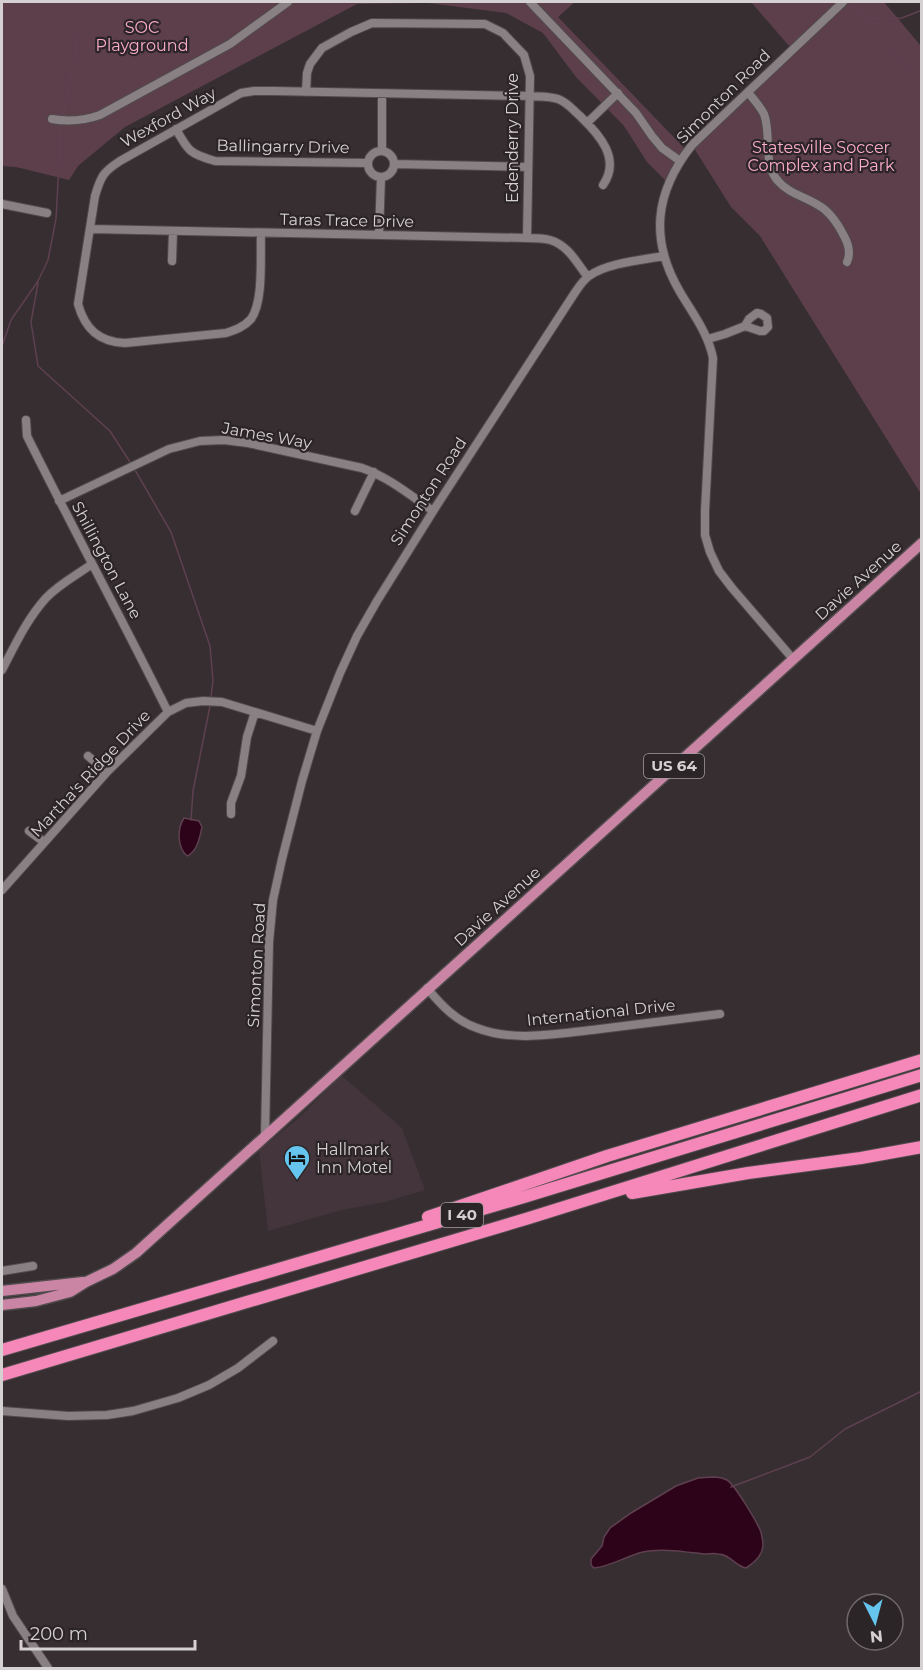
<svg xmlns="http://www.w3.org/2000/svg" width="923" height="1670" viewBox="0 0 923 1670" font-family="Montserrat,sans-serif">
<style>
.built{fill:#43353b}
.green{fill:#5d3f4b}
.water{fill:#2c0318;stroke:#5f4050;stroke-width:1.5}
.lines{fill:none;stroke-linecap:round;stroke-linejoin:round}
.stream{stroke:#5f4050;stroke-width:1.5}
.minor-casing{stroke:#514b4d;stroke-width:10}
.major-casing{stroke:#514b4d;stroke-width:13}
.highway-casing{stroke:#514b4d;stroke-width:14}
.minor{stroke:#898084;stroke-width:8}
.major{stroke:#ca85a4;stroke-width:10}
.highway{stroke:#f588b9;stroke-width:12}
.labels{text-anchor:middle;stroke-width:4.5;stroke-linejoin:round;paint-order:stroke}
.shield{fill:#2c2527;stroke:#a29d9f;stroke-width:1.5}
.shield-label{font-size:15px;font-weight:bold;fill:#d5d0d2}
.park-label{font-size:16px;fill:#fbabcc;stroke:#2c2527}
.street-label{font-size:16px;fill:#d5d0d2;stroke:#2c2527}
.poi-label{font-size:16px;fill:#d5d0d2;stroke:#2c2527;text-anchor:start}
</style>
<rect width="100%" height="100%" fill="#362e31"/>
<!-- built -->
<path class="built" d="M341 1075 402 1128 425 1190 385 1202 342 1210 268 1231 259 1150 299 1118Z"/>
<!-- green -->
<path class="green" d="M2 2H575L558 17 687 151 668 183 647 162 624 126 576 77 543 33 506 13 428 3 357 4 125 127 78 166 69 180 16 167 2 166Z
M751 2H884L921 46V494L760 236 731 207 692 145 790 47Z"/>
<!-- water -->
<path class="water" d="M184 818 199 821 202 827C200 837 197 852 187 856 177 847 177 829 184 818Z
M713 1477C718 1477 723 1478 727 1480 735 1485 757 1522 761 1532 762 1536 763 1542 763 1546 762 1556 754 1563 746 1568 735 1566 730 1554 718 1554 714 1553 709 1554 704 1554 686 1552 661 1548 643 1552 626 1556 612 1566 594 1568L591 1565V1559L602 1546 604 1537 610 1528 631 1513 676 1486 698 1478Z"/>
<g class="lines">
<!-- stream -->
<path class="stream" d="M848 2 865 19 922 87
M867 19 902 18 922 10
M63 115 81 24 84 2
M38 283 31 322 38 366 110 431 130 462
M2 346 11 320 38 281 48 260 56 219 61 126
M135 470 171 532 210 646 213 681 211 697
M191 820 193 791 210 706
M731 1487 810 1457 845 1429 922 1391"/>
<!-- minor casing -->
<g class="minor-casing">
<path id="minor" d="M530 2 636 113 652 136 662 148 680 161
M306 92 307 73 310 64 322 48 351 32 372 23 485 24 503 33 524 55 530 76 527 238
M748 92C753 99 760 106 764 114 772 135 762 163 778 181 788 193 805 197 818 205 829 211 838 224 844 236 849 245 851 253 847 262
M52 119C69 122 83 121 100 115L230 44 288 2
M587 123 618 93
M176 129C188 151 190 154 215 161L367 163
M382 150V94
M368 164a13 13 0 1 1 26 0a13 13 0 1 1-26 0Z
M394 164 528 167
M2 204 47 213
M91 229 527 238C534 238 543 238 550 240 568 245 577 263 587 276
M261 233C260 256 264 301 251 319 244 327 235 330 226 333L125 343C99 342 85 329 78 304L95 196C101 176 103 172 120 161L241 93 254 91H274L529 96C538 97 549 96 558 99 567 102 573 110 580 116 600 135 621 159 603 185
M379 235 381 177
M172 261 173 231
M757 313 761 314 767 318 768 327 764 331H760L745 326 749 319Z
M708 339 725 334 745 326
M26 420 27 436C73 529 122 619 168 712
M59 501 169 449 200 441 224 440 248 443 362 468C388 477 410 495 433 511
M355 511 374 472
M793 659 732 588 719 571 710 552 705 535V511L713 358C708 333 693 314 680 292 649 239 655 192 692 145L843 2
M2 670C15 645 27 619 46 598 59 584 77 575 92 564
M88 756 107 772
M231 814V803L241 776 247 737 255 712
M29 831 44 842
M2 890 107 772 168 712 186 703 203 701 222 702 317 731
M427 988C441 1005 456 1021 477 1028 513 1042 555 1034 592 1030 635 1025 677 1019 720 1014
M265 1135 269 942 273 900 282 859 302 781 317 731 340 673 357 636 377 601 437 505 574 294C578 288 583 280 589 276 607 263 642 260 664 256
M2 1271 33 1266
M2 1411 68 1416 107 1415 133 1411 178 1398 209 1385 238 1368 273 1341
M2 1589 13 1616 48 1668"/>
</g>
<!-- major casing -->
<g class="major-casing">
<path id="major" d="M2 1291 83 1282
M2 1305 36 1301 70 1292 86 1282 113 1269 136 1253 922 543"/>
</g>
<!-- highway casing -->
<g class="highway-casing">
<path id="highway" d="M632 1193 748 1173 861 1158 922 1147
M428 1217 607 1156 922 1060
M2 1350 524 1197 922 1075
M2 1375 529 1218 922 1095"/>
</g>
<!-- minor -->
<use href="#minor" class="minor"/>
<!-- major -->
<use href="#major" class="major"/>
<!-- highway -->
<use href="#highway" class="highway"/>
</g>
<!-- icons -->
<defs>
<g id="hotel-pin" transform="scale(1.35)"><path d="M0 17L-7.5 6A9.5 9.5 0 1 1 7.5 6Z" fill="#65c5ee" stroke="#2c2527"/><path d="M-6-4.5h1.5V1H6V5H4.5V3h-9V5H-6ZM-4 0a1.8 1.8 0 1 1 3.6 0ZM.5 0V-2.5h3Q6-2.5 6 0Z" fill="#111"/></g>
</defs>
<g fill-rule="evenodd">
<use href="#hotel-pin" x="297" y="1158"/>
</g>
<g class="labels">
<!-- shield labels -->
<g class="shield">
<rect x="644" y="754" width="60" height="24" rx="4.5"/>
<rect x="441" y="1203" width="42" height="24" rx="4.5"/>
</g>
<g class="shield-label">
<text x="674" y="771">US 64</text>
<text x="462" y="1220">I 40</text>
</g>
<!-- park labels -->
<g class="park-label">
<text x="142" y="33">SOC<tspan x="142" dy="18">Playground</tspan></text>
<text x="821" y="153">Statesville Soccer<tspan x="821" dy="18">Complex and Park</tspan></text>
</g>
<!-- street labels -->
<g class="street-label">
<text transform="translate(723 96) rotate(-45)" y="6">Simonton Road</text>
<text transform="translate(168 117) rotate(-29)" y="6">Wexford Way</text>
<text transform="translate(512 138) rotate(-90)" y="6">Edenderry Drive</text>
<text transform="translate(283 146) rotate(1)" y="6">Ballingarry Drive</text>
<text transform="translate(347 220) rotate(1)" y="6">Taras Trace Drive</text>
<text transform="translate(267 435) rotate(10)" y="6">James Way</text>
<text transform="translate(428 491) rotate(-57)" y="6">Simonton Road</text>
<text transform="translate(107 560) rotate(62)" y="6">Shillington Lane</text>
<text transform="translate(858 580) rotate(-42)" y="6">Davie Avenue</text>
<text transform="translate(90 773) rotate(-47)" y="6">Martha's Ridge Drive</text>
<text transform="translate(497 906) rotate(-42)" y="6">Davie Avenue</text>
<text transform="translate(256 965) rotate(-87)" y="6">Simonton Road</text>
<text transform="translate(601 1012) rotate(-6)" y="6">International Drive</text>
</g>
<!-- poi labels -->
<g class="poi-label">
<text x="316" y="1155">Hallmark<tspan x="316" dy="18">Inn Motel</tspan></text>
</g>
</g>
<!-- border -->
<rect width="923" height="1670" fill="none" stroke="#d5d0d2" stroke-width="6"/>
<!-- north arrow -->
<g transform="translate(875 1622) rotate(174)"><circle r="28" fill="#2c2527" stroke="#70696b" stroke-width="1.5"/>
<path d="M0-4.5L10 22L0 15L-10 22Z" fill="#65c5ee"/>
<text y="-9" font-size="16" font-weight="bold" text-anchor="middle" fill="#d5d0d2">N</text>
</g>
<!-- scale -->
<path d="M21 1640v9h174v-9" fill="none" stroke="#d5d0d2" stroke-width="3"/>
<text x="30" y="1640" font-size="18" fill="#d5d0d2" stroke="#2c2527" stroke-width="4.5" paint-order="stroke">200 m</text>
</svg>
